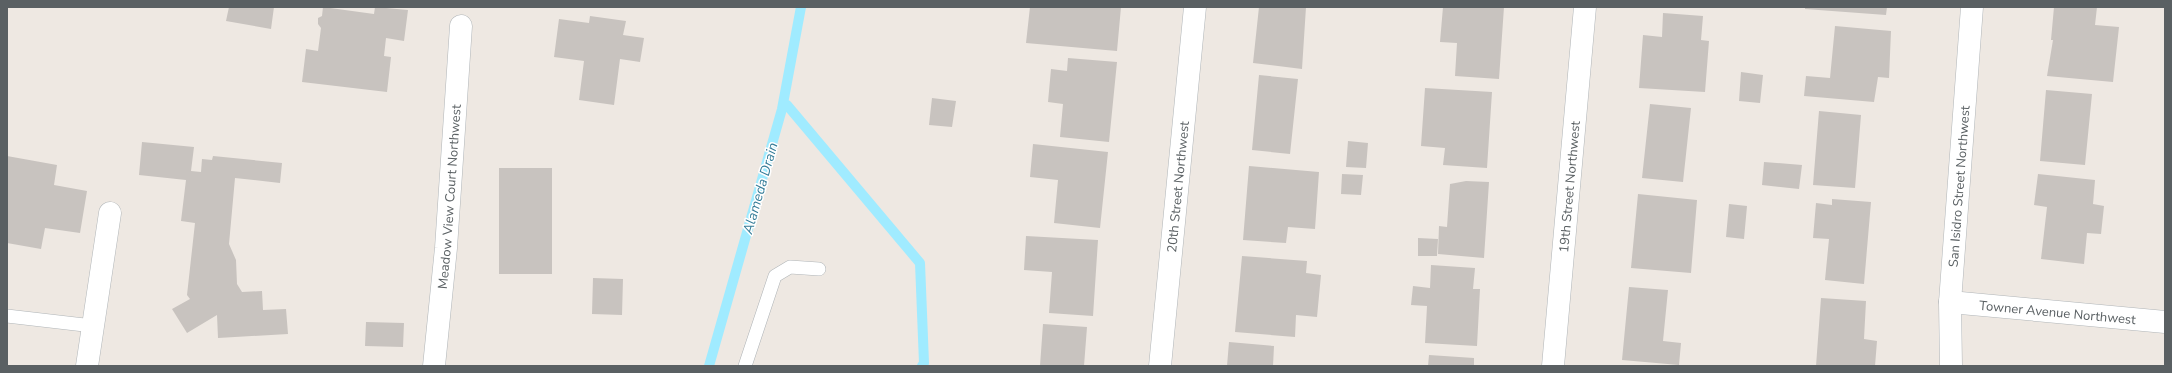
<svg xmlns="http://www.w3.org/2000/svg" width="2172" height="373" viewBox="0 0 2172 373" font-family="'Nunito Sans',sans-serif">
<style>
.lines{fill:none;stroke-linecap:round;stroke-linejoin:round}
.stream{stroke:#a0ebff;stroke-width:10}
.building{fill:#c8c3bf}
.lane-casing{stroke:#b0b5b8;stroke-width:14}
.street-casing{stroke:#b0b5b8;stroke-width:23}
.lane{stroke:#fff;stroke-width:13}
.street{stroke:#fff;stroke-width:22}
.labels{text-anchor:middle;stroke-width:3;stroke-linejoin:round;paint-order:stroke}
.street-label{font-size:13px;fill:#5a6063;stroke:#fff}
.water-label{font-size:14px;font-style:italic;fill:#347c98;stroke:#fff}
</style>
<rect width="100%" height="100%" fill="#eee8e2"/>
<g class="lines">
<!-- stream -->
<path class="stream" d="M787 105 920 263 924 363 922 366
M709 366 782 109 801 7"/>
</g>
<!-- building -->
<path class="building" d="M229 7H274L271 29 226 21Z
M323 7 374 14 375 7 408 10 404 41 386 38 384 56 391 57 387 92 302 82 306 49 318 51 321 28 318 24V18L322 16Z
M1030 7H1121L1117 51 1026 43Z
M1259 7H1306L1302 69 1253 63Z
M1443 7H1504L1499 79 1455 76 1457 43 1440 42Z
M1805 7H1887L1886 15 1805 9Z
M2054 7H2097L2095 25 2119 27 2113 82 2047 76 2053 40H2051Z
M1663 13 1703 16 1701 40 1709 41 1705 92 1639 88 1643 35 1662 37Z
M590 16 626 21 623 35 644 38 640 62 620 59 614 105 579 100 584 61 554 57 559 19 589 23Z
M1835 26 1891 31 1889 78 1878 77 1874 102 1804 96 1806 76 1830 78Z
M1068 58 1117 62 1109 142 1060 137 1063 104 1048 102 1051 69 1067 71Z
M1741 72 1763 75 1760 103 1739 101Z
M1259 75 1298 79 1290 154 1252 150Z
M1425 88 1492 92 1487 168 1443 165 1445 148 1421 146Z
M2046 90 2092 94 2085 165 2040 161Z
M932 98 956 101 952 127 929 125Z
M1650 104 1691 108 1683 182 1642 178Z
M1819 111 1861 115 1855 188 1813 185Z
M1348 141 1368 143 1366 168 1346 167Z
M142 142 194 147 191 171 201 172 202 159 212 160 213 156 282 163 280 183 235 178 229 244 236 260 237 284 242 292 262 291 263 310 286 309 288 334 218 338 217 315 187 333 172 309 190 299 187 295 195 223 181 221 186 180 139 175Z
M1033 144 1108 152 1100 228 1054 223 1058 180 1030 177Z
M7 156 57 165 54 185 87 191 80 233 45 228 41 249 7 243Z
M1764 162 1802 165 1799 189 1762 185Z
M1249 166 1319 172 1315 229 1288 227 1286 243 1243 240Z
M499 168H552V274H499Z
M1342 174 1363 175 1361 195 1341 194Z
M2038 174 2095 180 2093 204 2104 206 2101 234 2087 233 2084 264 2041 259 2047 207 2034 205Z
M1466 181 1489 182 1484 258 1438 254 1439 226 1447 227 1450 184Z
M1638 194 1697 200 1691 273 1631 268Z
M1832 199 1871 202 1864 284 1825 280 1829 239 1813 238 1816 203 1832 205Z
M1729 204 1747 206 1744 239 1726 237Z
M1026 236 1098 240 1093 316 1049 313 1052 272 1024 270Z
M1418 238 1438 239 1437 256H1418Z
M1242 256 1307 261 1306 273 1321 275 1317 317 1296 315 1295 337 1235 332Z
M1431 265 1475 268 1473 289H1480L1477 346 1425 343 1427 306 1411 305 1413 286 1430 288Z
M593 278 623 279 622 315 592 314Z
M1629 287 1668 290 1663 341 1681 343 1679 365 1622 360Z
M1821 298 1866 301 1864 339 1877 341 1875 366H1816Z
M366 322 404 323 403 347 365 346Z
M1043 324 1087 327 1084 366H1040Z
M1229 342 1274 346 1273 366H1227Z
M1429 355 1474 358V366H1428Z"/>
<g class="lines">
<!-- lane casing -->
<g class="lane-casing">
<path id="lane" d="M7 316 93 326
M745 366 775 276 790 267 819 269"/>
</g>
<!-- street casing -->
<g class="street-casing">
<g id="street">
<path id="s1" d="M1950 302 2165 322"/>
<path d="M87 366 110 213"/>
<path id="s2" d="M434 366 446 248 461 26"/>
<path id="s3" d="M1160 366 1195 7"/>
<path id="s4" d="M1553 366 1585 7"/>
<path id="s5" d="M1951 366 1950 302 1972 7"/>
</g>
</g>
<!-- lane -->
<use href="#lane" class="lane"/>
<!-- street -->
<use href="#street" class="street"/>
</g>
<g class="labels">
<!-- street labels -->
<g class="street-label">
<text dy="5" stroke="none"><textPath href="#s3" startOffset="180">20th Street Northwest</textPath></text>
<text dy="5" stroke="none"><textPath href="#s4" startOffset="180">19th Street Northwest</textPath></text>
<text dy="5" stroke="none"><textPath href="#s5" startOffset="180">San Isidro Street Northwest</textPath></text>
<text dy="5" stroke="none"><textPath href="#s2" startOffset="170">Meadow View Court Northwest</textPath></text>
<text dy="5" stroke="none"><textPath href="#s1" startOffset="108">Towner Avenue Northwest</textPath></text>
</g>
<!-- water labels -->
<g class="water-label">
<text transform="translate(760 188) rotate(-74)" y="5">Alameda Drain</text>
</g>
</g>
<!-- border -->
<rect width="2172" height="373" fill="none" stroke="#5a6063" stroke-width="16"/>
</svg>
